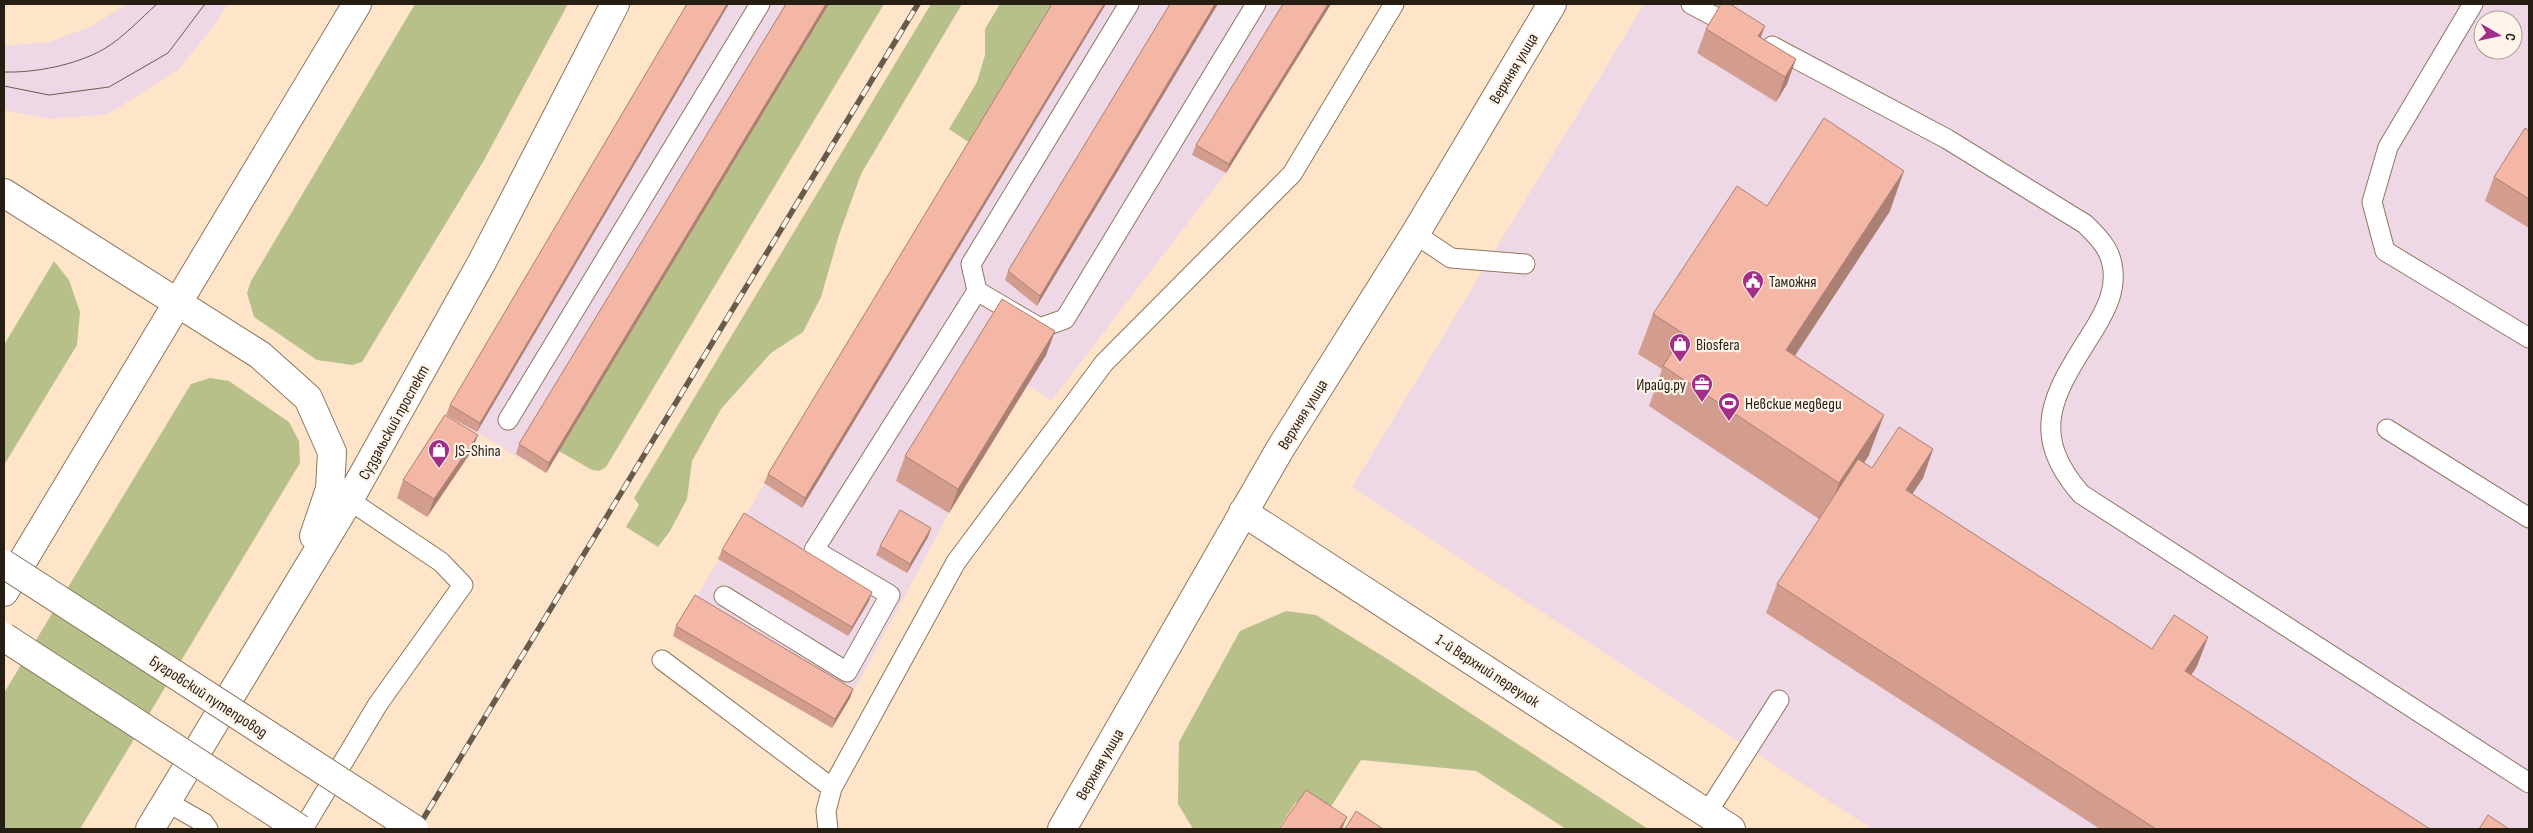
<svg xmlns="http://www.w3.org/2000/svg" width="2533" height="833" viewBox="0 0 2533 833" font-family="'Sofia Sans Condensed',sans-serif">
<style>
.industrial{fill:#eed8e5;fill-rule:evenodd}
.green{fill:#b8c08a}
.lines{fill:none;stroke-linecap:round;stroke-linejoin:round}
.lane-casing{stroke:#8e775e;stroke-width:21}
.secondary-casing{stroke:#8e775e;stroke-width:30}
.lane{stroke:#fff;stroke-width:19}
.secondary{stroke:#fff;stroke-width:28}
.tram{stroke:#695b4b;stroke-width:1}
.rail-casing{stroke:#695b4b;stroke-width:5.5}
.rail{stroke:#fff4e9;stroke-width:4;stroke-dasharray:11;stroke-linecap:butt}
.secondary-bridge-casing{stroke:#8e775e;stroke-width:30;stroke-linecap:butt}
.secondary-bridge{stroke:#fff;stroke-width:28}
.wall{fill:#d29d8f}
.shaded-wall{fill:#ab8074}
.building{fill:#f4b7a6;stroke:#ab8074}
.labels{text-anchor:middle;stroke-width:4.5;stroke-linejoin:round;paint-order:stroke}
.street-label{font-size:16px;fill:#261d13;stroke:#fff4e9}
.poi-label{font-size:16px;fill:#261d13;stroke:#fff4e9;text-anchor:start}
</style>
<rect width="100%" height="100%" fill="#fee4c9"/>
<!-- industrial -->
<path class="industrial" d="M127 4H227L216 23 178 70 108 114 49 119 4 110V46L49 42 92 26Z
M689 4H829L546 473 446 415Z
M1054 4H1331L1226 173 1051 401 1028 385 949 513 850 698 832 728 673 636Z
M1644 4H2529V829H1872L1352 487ZM2483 20H2513V50H2483Z"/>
<!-- green -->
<path class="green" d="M415 4H568L483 162 362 362 352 365 317 360 254 317 247 293 251 281Z
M829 4H884L606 467 599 471 592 470 559 451Z
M931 4H962L861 174 839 235 821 297 803 332 771 353 721 409 692 461 687 499 670 531 658 547 626 527 639 505 634 498Z
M1000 4H1054L970 143 949 129 977 82 985 55V29Z
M54 261 69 280 80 312 77 345 4 465V345Z
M210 378 229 381 289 422 299 441 300 463 80 829H4V693L191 384Z
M1286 611 1316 615 1389 660 1648 829H1566L1476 771 1361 760 1323 819 1296 802 1278 829H1193L1178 804 1179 742 1240 631Z"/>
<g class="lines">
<!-- lane casing -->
<g class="lane-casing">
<path id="lane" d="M1129 4 971 264 977 291 1040 328 1065 319 1256 4
M1691 4 1736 28
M2473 4 2388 147 2372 202 2385 251 2529 338
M1772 46 1947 139 2085 224C2096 235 2109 247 2112 264 2117 288 2107 308 2095 328 2057 389 2025 430 2081 494L2529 783
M1415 234 1451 258 1525 264
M508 420 760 4
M2387 429 2529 518
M724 596 847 672 890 595 814 550 977 291
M662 660 832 788
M167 802 204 823 208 829
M1707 813 1779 700
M303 829 378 704 463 585 441 562 349 500
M828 829 826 811 832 788 956 562 1104 363 1292 174 1394 4"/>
</g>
<!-- secondary casing -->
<g class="secondary-casing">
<path id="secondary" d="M4 193 260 355 308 398 332 452 330 489 314 536
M1243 512 1731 829
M4 592 357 4
M150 829 349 500 482 262 615 4
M1062 829 1280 449 1415 234 1552 4"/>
</g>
<!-- lane -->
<use href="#lane" class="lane"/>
<!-- secondary -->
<use href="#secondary" class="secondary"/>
<!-- tram -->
<path class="tram" d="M4 72C35 73 76 65 104 49 124 37 140 19 157 4
M4 86 49 95 109 87 168 53 205 4"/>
<!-- rail casing -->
<g class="rail-casing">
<path id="rail" d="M417 829 918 4"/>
</g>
<!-- rail -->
<use href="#rail" class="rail"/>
<!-- secondary-bridge casing -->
<g class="secondary-bridge-casing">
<path id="secondary-bridge" d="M4 564 414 829
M4 637 300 829"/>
</g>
<!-- secondary-bridge -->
<use href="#secondary-bridge" class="secondary-bridge"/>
</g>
<!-- wall -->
<path class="wall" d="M687 4 477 432 446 415 450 405Z
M786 4H829L546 473 516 454 519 444Z
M1052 4 802 508 764 483 768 474Z
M1170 4 1037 306 1005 280 1008 271Z
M1331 4 1226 173 1192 155 1196 145Z
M1706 29 1761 38 1796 59 1787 84 1776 102 1697 53Z
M2529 131V228L2485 201 2494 177Z
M1767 206 1890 211 1795 356 1869 455 1864 463 1872 468 1933 449 1923 478 1912 494 2152 649 2208 637 2197 666 2191 675 2430 829H2100L1766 613 1777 584 1819 519 1649 406 1662 369 1638 354 1653 314Z
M1055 331 1046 355 949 513 896 481 905 456Z
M478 435 471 452 427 517 397 498 403 480Z
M931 528 928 537 907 573 876 555 880 546Z
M722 550 869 601 848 636 718 559Z
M676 626 853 689 850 698 832 728 673 636Z"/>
<!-- shaded-wall -->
<path class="shaded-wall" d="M727 4H729L477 432 480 423Z
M826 4H829L546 473 549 463Z
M1104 4H1106L802 508 805 498Z
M1215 4H1218L1037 306 1040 296Z
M1328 4H1331L1226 173 1229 164Z
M1765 26 1756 50 1758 36Z
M1796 59 1787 84 1776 102 1785 77Z
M1904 171 1890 211 1772 390 1786 350Z
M1055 331 1046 355 949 513 958 489Z
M1884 415 1869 455 1825 523 1839 483Z
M478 435 471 452 427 517 434 499Z
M1933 449 1923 478 1895 520 1906 490Z
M931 528 928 537 907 573 910 564Z
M872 592 869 601 848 636 852 627Z
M2208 637 2197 666 2175 700 2185 671Z
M853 689 850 698 832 728 835 719Z
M1347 817 1342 829H1339Z"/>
<!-- building -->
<path class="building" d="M687 4H727L480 423 450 405Z
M786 4H826L549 463 519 444Z
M1052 4H1104L805 498 768 474Z
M1170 4H1215L1040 296 1008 271Z
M1283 4H1328L1229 164 1196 145Z
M1721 4H1730L1765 26 1758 36 1796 59 1785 77 1706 29Z
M1824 118 1904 171 1786 350 1884 415 1839 483 1663 366 1684 334 1653 314 1737 186 1767 206Z
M2525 128 2529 131V199L2494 177Z
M1002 299 1055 331 958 489 905 456Z
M445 415 478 435 434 499 403 480Z
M1899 427 1933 449 1906 490 2152 649 2174 615 2208 637 2185 671 2430 829H2156L1777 584 1858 459 1872 468Z
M900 510 931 528 910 564 880 546Z
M744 513 872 592 852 627 722 550Z
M695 595 853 689 835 719 676 626Z
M1306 790 1347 817 1339 829H1279Z
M1356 811 1383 829H1345Z
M2488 815 2509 829H2479Z"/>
<!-- icons -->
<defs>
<g id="civic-pin" transform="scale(1.125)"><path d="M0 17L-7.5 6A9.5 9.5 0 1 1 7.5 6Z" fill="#a32e88" stroke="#fff4e9"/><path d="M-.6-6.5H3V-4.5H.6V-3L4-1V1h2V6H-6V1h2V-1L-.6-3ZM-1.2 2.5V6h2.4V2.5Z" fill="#fff"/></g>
<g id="shop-pin" transform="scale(1.125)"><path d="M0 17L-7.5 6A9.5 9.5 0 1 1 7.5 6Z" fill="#a32e88" stroke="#fff4e9"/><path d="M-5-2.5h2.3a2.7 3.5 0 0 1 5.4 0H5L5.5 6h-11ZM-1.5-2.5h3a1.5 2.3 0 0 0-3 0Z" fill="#fff"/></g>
<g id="office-pin" transform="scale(1.125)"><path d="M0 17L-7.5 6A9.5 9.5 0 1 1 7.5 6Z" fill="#a32e88" stroke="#fff4e9"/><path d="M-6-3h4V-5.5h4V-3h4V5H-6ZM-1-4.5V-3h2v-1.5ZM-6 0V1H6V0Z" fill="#fff"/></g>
<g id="stadium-pin" transform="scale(1.125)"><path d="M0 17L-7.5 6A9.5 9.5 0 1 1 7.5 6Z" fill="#a32e88" stroke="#fff4e9"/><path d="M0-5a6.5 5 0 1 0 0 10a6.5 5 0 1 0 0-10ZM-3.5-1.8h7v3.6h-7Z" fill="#fff"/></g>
</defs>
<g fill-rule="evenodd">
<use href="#civic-pin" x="1753" y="281"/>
<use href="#shop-pin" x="1680" y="344"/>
<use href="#office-pin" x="1702" y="384"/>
<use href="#stadium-pin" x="1729" y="403"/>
<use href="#shop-pin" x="439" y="450"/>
</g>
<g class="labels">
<!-- street labels -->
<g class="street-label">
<text transform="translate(1513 68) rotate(-59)" y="6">Верхняя улица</text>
<text transform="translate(1302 414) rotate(-58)" y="6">Верхняя улица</text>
<text transform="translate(393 422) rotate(-61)" y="6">Суздальский проспект</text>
<text transform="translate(1488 670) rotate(33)" y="6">1-й Верхний переулок</text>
<text transform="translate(209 696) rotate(33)" y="6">Бугровский путепровод</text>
<text transform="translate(1099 764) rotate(-60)" y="6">Верхняя улица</text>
</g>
<!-- poi labels -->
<g class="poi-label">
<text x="1769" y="287">Таможня</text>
<text x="1696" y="350">Biosfera</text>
<text x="1686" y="390" text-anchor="end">Ирайд.ру</text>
<text x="1745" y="409">Невские медведи</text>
<text x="455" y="456">JS-Shina</text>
</g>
</g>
<!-- border -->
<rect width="2533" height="833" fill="none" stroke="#261d13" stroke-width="10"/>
<!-- north arrow -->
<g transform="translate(2498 35) rotate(99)"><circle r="24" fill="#fff4e9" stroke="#a89e93"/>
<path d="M0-4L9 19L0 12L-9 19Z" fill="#a32e88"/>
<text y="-8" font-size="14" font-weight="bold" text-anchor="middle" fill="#261d13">С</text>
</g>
</svg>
